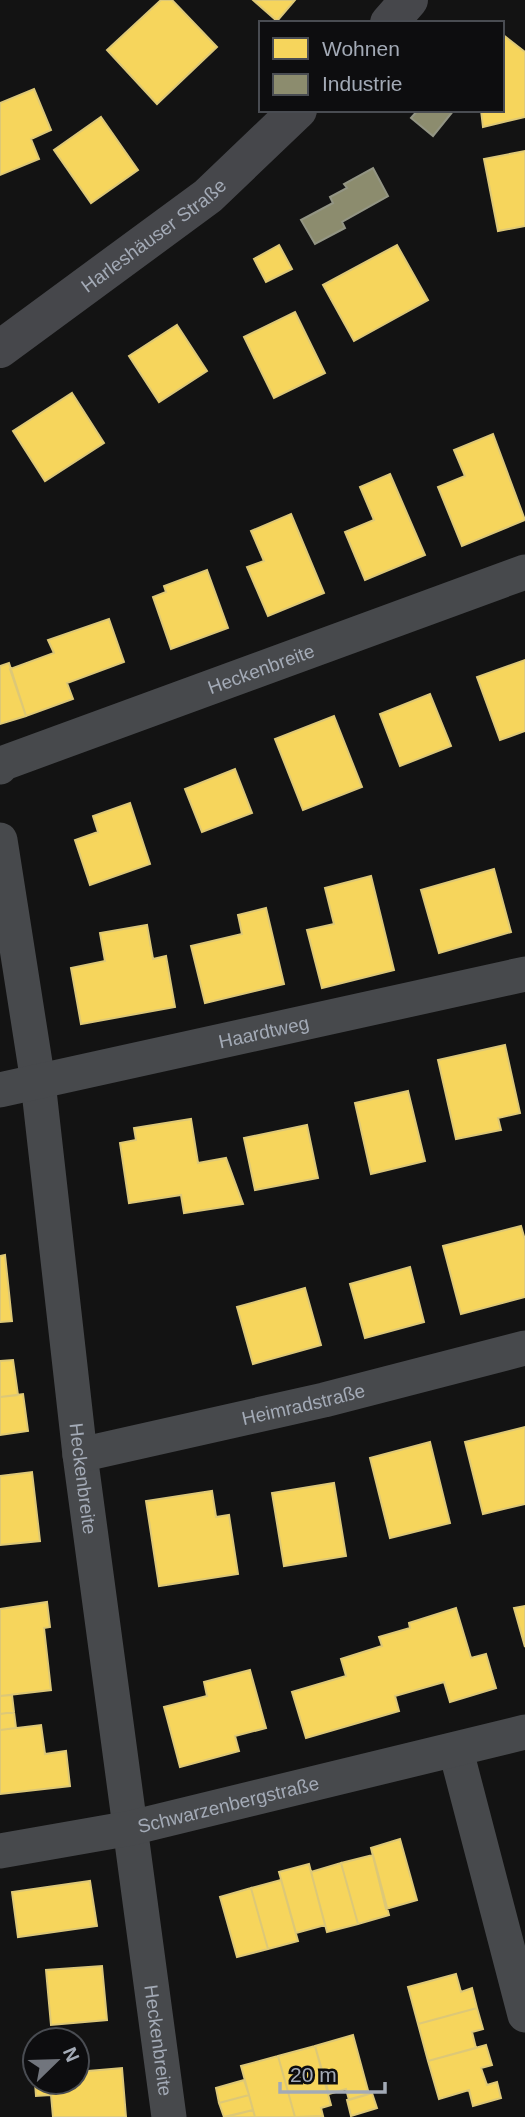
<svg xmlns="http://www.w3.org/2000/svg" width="525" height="2117" viewBox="0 0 525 2117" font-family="Helvetica,sans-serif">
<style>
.homes{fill:#f6d55c;stroke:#ddc877;stroke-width:2}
.industry{fill:#8c8c6e;stroke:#939584;stroke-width:2}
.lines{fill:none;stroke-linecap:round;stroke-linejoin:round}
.minor{stroke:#47494c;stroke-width:35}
.secondary{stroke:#46474b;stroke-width:38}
.labels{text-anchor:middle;stroke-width:7;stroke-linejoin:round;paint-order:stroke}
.street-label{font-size:19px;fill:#a3aab6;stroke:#0d0d0f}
</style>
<rect width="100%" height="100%" fill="#131313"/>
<!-- homes -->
<path class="homes" d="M161 0H172L217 47 157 104 107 50Z
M253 0H295L277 21Z
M502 34 525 52V117L483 127 481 110H502Z
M34 89 51 130 31 139 39 159 0 175V103Z
M101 117 138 170 91 203 54 150Z
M525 151V226L498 231 484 159Z
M279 245 292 269 266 282 254 259Z
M397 245 428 300 354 341 323 285Z
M295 312 325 373 274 398 244 337Z
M177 325 207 371 159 402 129 356Z
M72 393 104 443 45 481 13 431Z
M493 434 525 520 462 546 438 487 465 476 454 450Z
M390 474 425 555 365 580 345 532 374 520 360 487Z
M291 514 324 593 268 616 247 567 264 561 251 531Z
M207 570 228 628 171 649 153 597 166 592 164 586Z
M109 619 124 662 67 683 73 699 26 716 10 669 54 653 48 640Z
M525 660V731L500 740 477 677Z
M9 663 26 716 0 724V666Z
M430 694 451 746 400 766 380 714Z
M334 716 362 787 303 810 275 739Z
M235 769 252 813 202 832 185 789Z
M130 803 150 864 90 885 75 840 98 832 93 816Z
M494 869 511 932 439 953 421 890Z
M371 876 394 970 322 988 307 930 334 924 325 888Z
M266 908 284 984 205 1003 191 946 242 934 238 915Z
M147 925 153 959 166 956 175 1007 81 1024 71 968 105 961 100 933Z
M505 1045 520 1113 498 1118 501 1130 456 1139 438 1060Z
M408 1091 425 1161 371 1174 355 1103Z
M191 1119 198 1163 226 1158 243 1204 184 1213 181 1195 129 1203 120 1143 136 1140 134 1128Z
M307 1125 318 1178 255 1190 244 1138Z
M521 1226 525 1240V1297L461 1314 443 1246Z
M5 1255 12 1321 0 1322V1256Z
M410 1267 424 1322 365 1338 350 1284Z
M305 1288 321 1345 253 1364 237 1307Z
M13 1360 18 1395 0 1397V1361Z
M23 1394 28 1431 0 1435V1397Z
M525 1427V1504L483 1514 465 1442Z
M430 1442 450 1523 390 1538 370 1458Z
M32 1472 40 1541 0 1545V1476Z
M334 1483 346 1556 284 1566 272 1493Z
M212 1491 216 1517 229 1515 238 1574 159 1586 146 1501Z
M47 1602 50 1627 44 1628 51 1690 0 1696V1609Z
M525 1606V1647L514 1608Z
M456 1608 471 1658 486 1654 496 1688 450 1702 444 1682 395 1696 399 1711 306 1738 292 1692 346 1676 341 1659 382 1646 379 1637 410 1628 409 1623Z
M250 1670 266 1728 235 1736 239 1751 180 1767 164 1707 207 1696 204 1682Z
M12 1695 14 1712 0 1714V1696Z
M14 1712 16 1728 0 1730V1714Z
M41 1725 45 1754 66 1751 70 1786 0 1794V1730Z
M400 1839 417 1900 386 1909 371 1848Z
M373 1855 389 1915 358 1924 341 1863Z
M341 1863 358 1924 327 1932 311 1872Z
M309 1864 325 1925 296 1933 279 1872Z
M281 1880 298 1941 268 1949 251 1888Z
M90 1881 97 1926 18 1937 12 1892Z
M251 1888 268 1949 237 1957 220 1897Z
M102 1966 107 2020 51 2025 46 1970Z
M456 1974 461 1992 472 1988 477 2008 418 2024 408 1987Z
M477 2008 483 2029 472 2032 476 2048 428 2061 418 2024Z
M353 2035 369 2094 349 2100 346 2089 329 2094 315 2046Z
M486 2045 492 2065 481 2068 487 2085 497 2082 501 2098 473 2106 469 2090 439 2099 428 2061Z
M315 2046 331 2105 321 2108 323 2116 295 2117 278 2056Z
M33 2055 35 2082H77V2072L122 2068 126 2117H53L51 2095 36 2096Z
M278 2056 295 2117H255L241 2066Z
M244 2080 249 2095 219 2103 216 2088Z
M372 2093 377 2108 351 2116 347 2100Z
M249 2095 253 2110 224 2117 219 2103Z
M253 2110 255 2117H226Z"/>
<!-- industry -->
<path class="industry" d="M418 110H454L433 136 411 118Z
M373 168 388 196 342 222 345 228 315 244 301 220 333 203 330 197 347 188 344 184Z"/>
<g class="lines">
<!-- minor -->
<g class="minor">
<path id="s1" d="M0 767 1 764 525 572"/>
<path id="s2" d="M0 840 38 1082 80 1455 169 2117"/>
<path id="s3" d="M0 1090 525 974"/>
<path id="s4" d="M80 1455 324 1400 525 1348"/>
<path d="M456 1751 525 2015"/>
<path id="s5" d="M0 1851 131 1828 525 1732"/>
</g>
<!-- secondary -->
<g class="secondary">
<path d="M389 23 409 0"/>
<path id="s6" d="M0 349 208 196 298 110"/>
</g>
</g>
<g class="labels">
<!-- street labels -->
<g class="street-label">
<text dy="7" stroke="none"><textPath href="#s6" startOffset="191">Harleshäuser Straße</textPath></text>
<text dy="7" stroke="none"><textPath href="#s1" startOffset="280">Heckenbreite</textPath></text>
<text dy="7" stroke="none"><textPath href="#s3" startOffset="270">Haardtweg</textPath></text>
<text dy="7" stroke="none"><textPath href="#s4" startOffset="229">Heimradstraße</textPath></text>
<text dy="7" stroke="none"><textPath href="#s2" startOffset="644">Heckenbreite</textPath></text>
<text dy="7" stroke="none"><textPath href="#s5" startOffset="233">Schwarzenbergstraße</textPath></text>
<text dy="7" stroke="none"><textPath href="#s2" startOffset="1211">Heckenbreite</textPath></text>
</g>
</g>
<!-- legend -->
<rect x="259" y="21" width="245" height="91" fill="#0d0d0f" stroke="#494c52" stroke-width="2"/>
<rect x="273" y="38" width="35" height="21" fill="#f6d55c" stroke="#494c52" stroke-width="2"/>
<text x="322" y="56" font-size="21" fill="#a3aab6">Wohnen</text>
<rect x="273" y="74" width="35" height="21" fill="#8c8c6e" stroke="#494c52" stroke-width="2"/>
<text x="322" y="91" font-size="21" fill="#a3aab6">Industrie</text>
<!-- north arrow -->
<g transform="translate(56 2061) rotate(67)"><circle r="33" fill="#0d0d0f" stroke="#494c52" stroke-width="2"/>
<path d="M0-5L12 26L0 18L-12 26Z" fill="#71757d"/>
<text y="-10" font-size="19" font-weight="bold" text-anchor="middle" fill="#a3aab6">N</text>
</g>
<!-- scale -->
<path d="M280 2082v10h105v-10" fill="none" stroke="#a3aab6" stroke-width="3.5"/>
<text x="290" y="2082" font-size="21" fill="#a3aab6" stroke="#0d0d0f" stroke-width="5" paint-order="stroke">20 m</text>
</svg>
